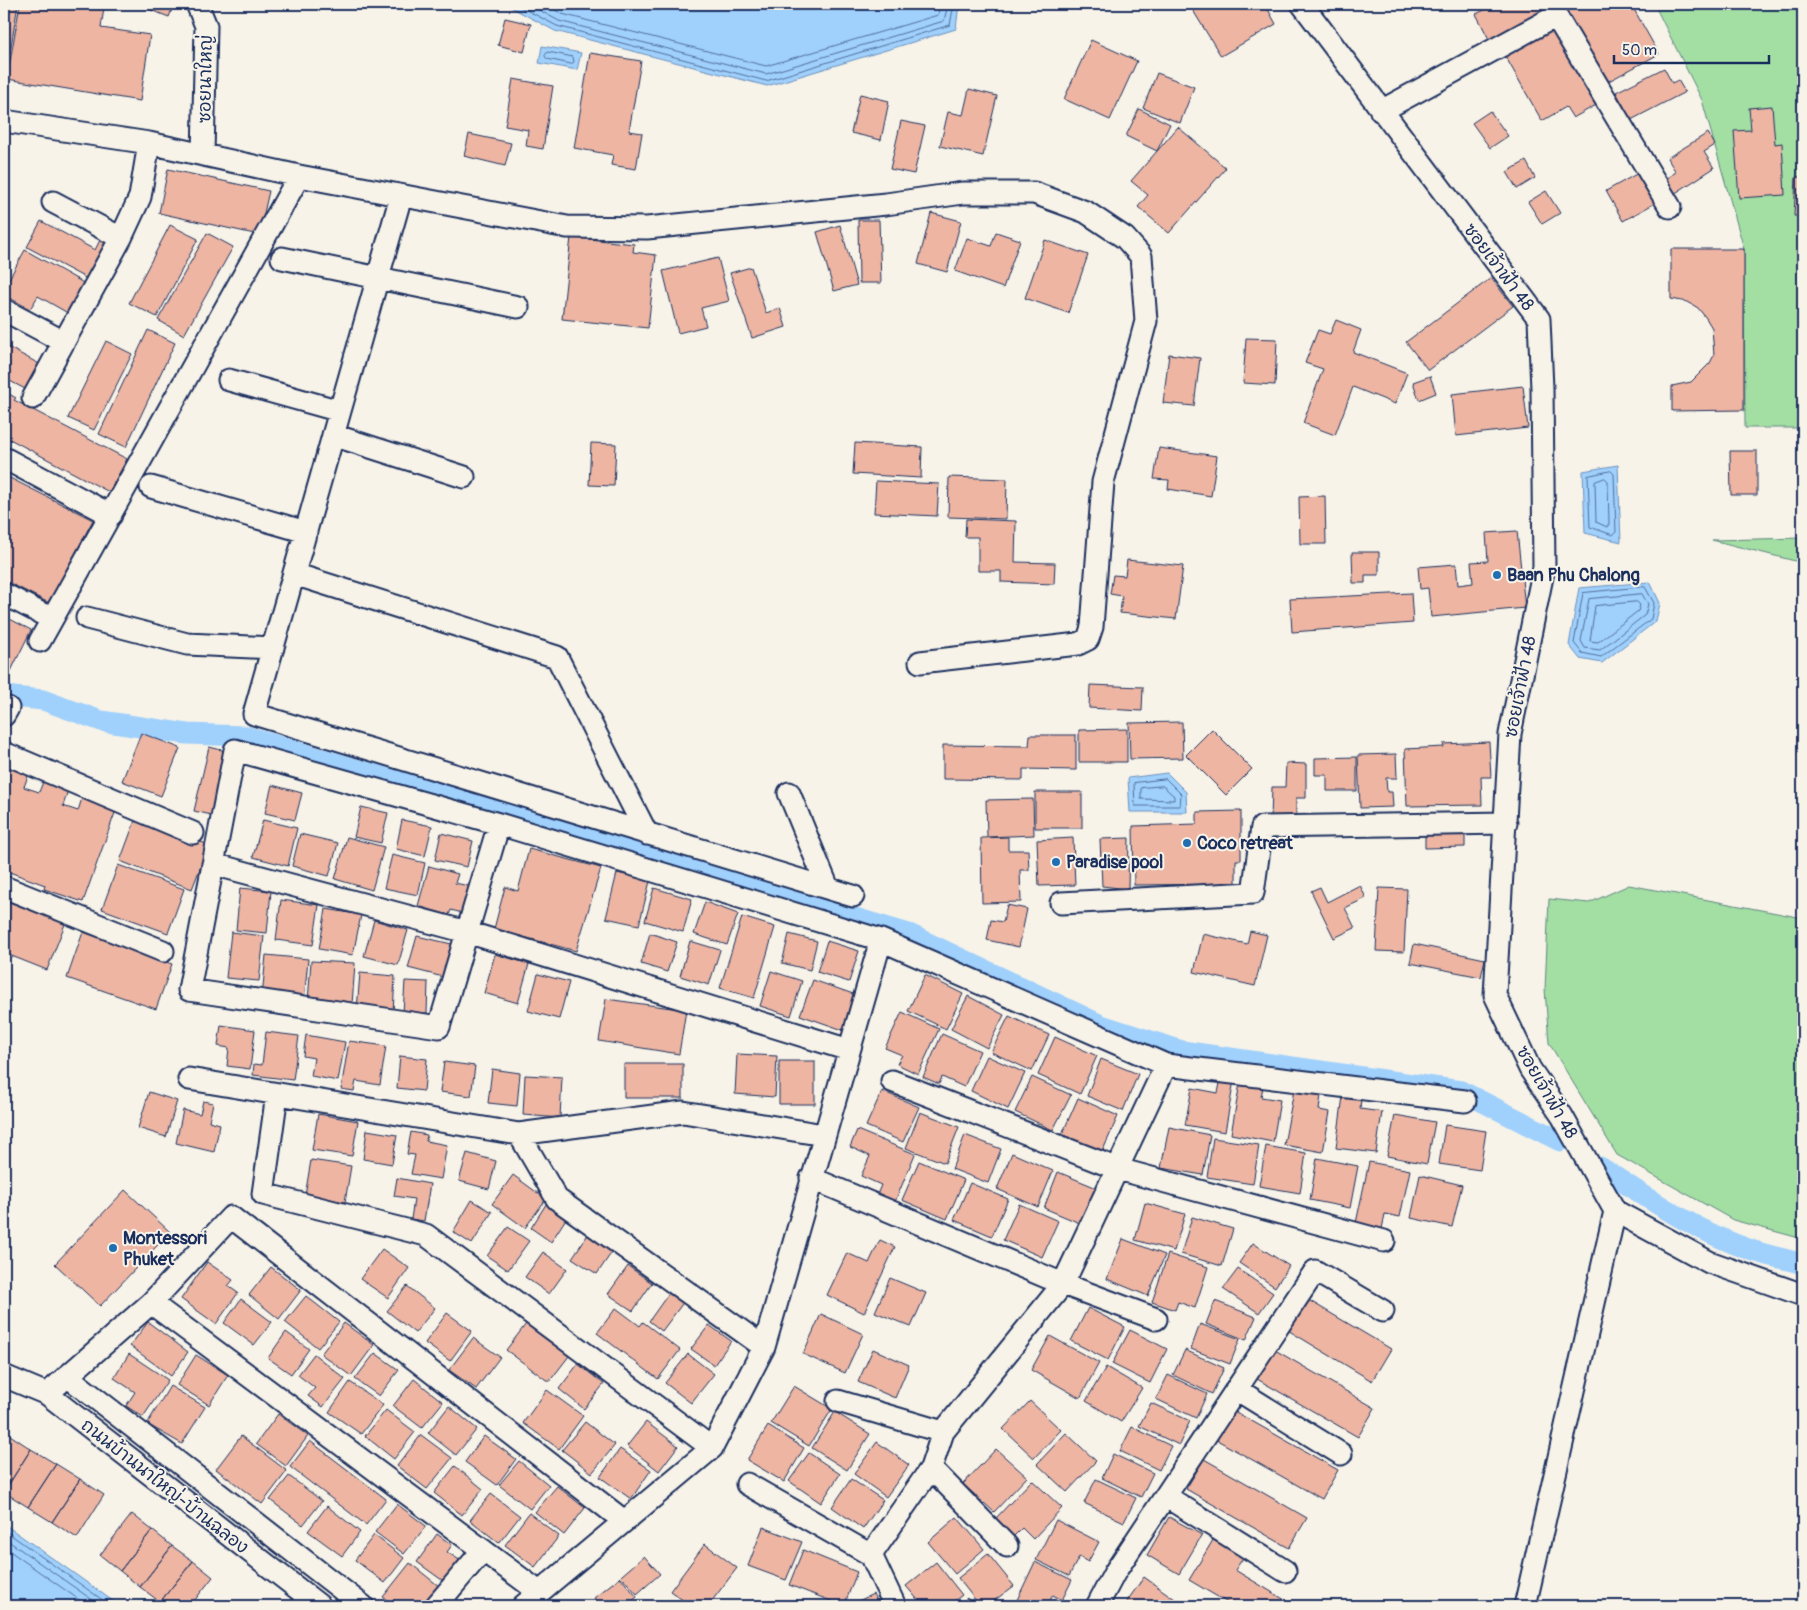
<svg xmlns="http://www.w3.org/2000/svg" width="1807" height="1610" viewBox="0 0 1807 1610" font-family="Pangolin,'Playpen Sans Thai',sans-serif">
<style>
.green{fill:#a3dea3;stroke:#5f8680}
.water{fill:#a0d0fc;stroke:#6b90bd}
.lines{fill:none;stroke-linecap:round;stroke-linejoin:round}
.shore{stroke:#506f9d;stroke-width:1}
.canal{stroke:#a0d0fc;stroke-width:21}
.building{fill:#edb5a2;stroke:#1b2f5e}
.minor-casing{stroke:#1b2f5e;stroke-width:25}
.minor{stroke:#f7f3e8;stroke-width:21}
.poi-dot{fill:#1f6fb2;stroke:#f7f3e8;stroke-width:2}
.labels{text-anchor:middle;stroke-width:4;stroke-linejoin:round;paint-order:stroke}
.street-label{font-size:18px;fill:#1b2f5e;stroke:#f7f3e8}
.poi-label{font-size:18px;font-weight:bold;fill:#1b2f5e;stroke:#f7f3e8;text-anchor:start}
</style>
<rect width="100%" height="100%" fill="#f7f3e8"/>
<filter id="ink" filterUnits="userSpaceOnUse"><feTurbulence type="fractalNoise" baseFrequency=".02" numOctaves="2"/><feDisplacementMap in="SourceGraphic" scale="10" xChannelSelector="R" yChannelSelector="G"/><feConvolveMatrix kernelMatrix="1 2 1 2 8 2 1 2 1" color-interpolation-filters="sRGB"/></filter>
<g filter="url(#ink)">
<!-- green -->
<path class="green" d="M1654 4H1803V428H1745L1744 249 1702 100Z
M1803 538V563L1712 540Z
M1629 885 1803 918V1239L1733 1220 1617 1155 1549 1043 1545 989 1549 899 1589 903Z"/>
<!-- water -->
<path class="water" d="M505 4H959L956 29 767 86 555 31Z
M542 46 581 53 577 70 539 63Z
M1618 465 1621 542 1585 533 1583 471Z
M1650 582 1660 603 1656 621 1602 663 1580 659 1569 645 1579 588Z
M1167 773 1186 792 1187 812H1130L1128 778Z
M4 1524 120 1606H4Z"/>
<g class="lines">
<!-- shore -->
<path class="shore" d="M515 4 557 26 766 81 950 25 954 4
M528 4 559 21 766 74 944 21 948 4
M544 4 562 14 766 66 938 15 940 4
M548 52 573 57 574 62 571 64 547 59 545 56Z
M1611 471 1614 474 1616 532 1613 535 1590 527 1588 476Z
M1605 478 1608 481 1609 524 1607 527 1596 522 1595 482Z
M1645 587 1654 603 1651 619 1601 657 1582 653 1574 643 1583 593Z
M1642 594 1648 604 1645 615 1600 650 1585 648 1581 641 1589 599Z
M1637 602 1640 605 1638 611 1598 642 1590 641 1595 606Z
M1166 779 1181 794 1180 806H1135L1134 783Z
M1163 786 1174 796V800L1141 799V788Z
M4 1530 111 1606
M4 1538 101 1606
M4 1547 88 1606"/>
<!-- canal -->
<path class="canal" d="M4 696 43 700 101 721 187 734 245 736 909 934 1101 1025 1182 1051 1461 1091 1560 1141
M1600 1167C1647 1198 1697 1232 1751 1250 1768 1256 1786 1259 1803 1264"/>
</g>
<!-- building -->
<path class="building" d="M4 4H18L4 88Z
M20 4H79L104 8 101 28 150 35 140 101 7 79Z
M148 4H174L169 17 146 8Z
M1189 4H1265L1276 24 1221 56Z
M1497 4H1539L1544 13 1490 41 1476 14Z
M1568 4H1631L1659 54 1607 82 1564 6Z
M505 18 531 24 524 52 498 45Z
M1552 25 1598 104 1573 118 1566 107 1542 121 1504 54Z
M1091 40 1137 61 1110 120 1064 99Z
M590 53 641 61 629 131 642 133 636 169 611 165 613 155 574 148Z
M1664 68 1672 83 1678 80 1685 92 1631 120 1616 92Z
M1157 73 1194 87 1180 123 1143 108Z
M513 79 553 86 543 149 526 146 528 130 505 126Z
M969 89 997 96 983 156 940 146 948 112 963 115Z
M860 94 889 101 881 140 851 133Z
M1772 106 1775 144 1782 143 1785 195 1739 198 1734 131 1751 130 1749 108Z
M1139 109 1170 124 1157 151 1126 136Z
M1490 111 1508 136 1490 148 1472 123Z
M901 121 925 126 914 174 890 169Z
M1178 127 1226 168 1169 233 1138 207 1148 195 1131 181Z
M1708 133 1715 145 1704 152 1714 168 1674 194 1665 179 1676 172 1667 158Z
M469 134 511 143 505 166 464 156Z
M1526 161 1535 178 1517 189 1507 172Z
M168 169 269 191 259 235 159 213Z
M1640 172 1657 202 1623 221 1606 191Z
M1796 177H1803V216H1794Z
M1546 191 1560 213 1542 224 1528 202Z
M931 213 961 221 947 272 918 264Z
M858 220H879L881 283H859Z
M41 221 95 250 100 240 112 246 93 282 27 247Z
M170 225 198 239 157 317 129 303Z
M840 225 857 285 834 291 817 232Z
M996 232 1020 240 1003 288 955 271 967 238 991 246Z
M207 233 233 247 184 335 158 320Z
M571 237 634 244 633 252 656 255 648 328 562 319Z
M1045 240 1088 255 1068 313 1025 298Z
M1671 249H1744V410L1672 411V386L1691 382 1710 363 1714 355 1712 328 1706 318 1698 308 1688 302 1671 299Z
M25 250 89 286 73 316 38 296 30 309 4 295V288Z
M718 258 729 301 701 308 706 326 678 333 663 271Z
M751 267 766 313 780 308 786 327 752 338 730 273Z
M1491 278 1513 306 1428 370 1406 342Z
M1336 320 1361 330 1353 352 1407 373 1395 404 1353 387 1335 435 1303 423 1323 369 1305 363 1318 330 1330 334Z
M148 330 175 343 126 447 99 434Z
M1246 338 1277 339 1275 385 1243 383Z
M106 341 132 354 94 430 68 418Z
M4 345 43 366 29 391 4 378Z
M1169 354 1200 358 1194 406 1163 403Z
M1430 376 1436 393 1419 400 1413 382Z
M1523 386 1528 428 1456 436 1452 394Z
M4 391 16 398 14 400 127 459 109 492 4 436Z
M591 443 616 444 614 486 589 485Z
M855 443 922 447 921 478 853 474Z
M1159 448 1217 456 1211 496 1168 489 1169 480 1154 479Z
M1730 451H1757V495H1731Z
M4 475 93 520 49 603 4 580Z
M949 477 1007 479 1006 519 948 517Z
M876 481 939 484 937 516 874 513Z
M1325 496 1326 544H1300L1299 497Z
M966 519 1016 521 1015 562 1055 563 1054 584 1001 582V571H978V537H965Z
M1517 531 1525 608 1431 617 1428 588 1420 589 1418 567 1456 564 1458 585 1473 583 1471 562 1488 561 1486 533Z
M1352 552H1379V575H1365V583H1353Z
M1127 560 1183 566 1176 619 1120 613 1122 596 1110 594 1113 575 1125 576Z
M1411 593 1413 623 1292 632 1290 599Z
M4 616 31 630 11 671 4 667Z
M1090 685 1143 687 1142 711 1089 708Z
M1182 722 1183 758 1130 759 1129 723Z
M1127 729V762H1079V730Z
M1212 729 1252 769 1226 795 1186 755Z
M141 733 180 748 161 796 122 781Z
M1030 735H1076V770L1023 769V780L943 779V745L1029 746Z
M1489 742 1491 777H1481L1482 805 1407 806 1405 749 1444 747 1443 744Z
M209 747 230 752 216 816 194 811Z
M1396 754 1397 778H1386L1387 792H1392L1393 807 1360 808 1358 755Z
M1357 757V791H1327V775H1315V758Z
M1286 763 1306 764V798H1296V820H1271L1272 787H1285Z
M9 767 29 773 24 787 39 792 43 782 68 790 63 806 78 811 82 798 116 810 83 902 44 889 45 885 4 870V782Z
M272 785 302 793 295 820 265 813Z
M1035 792H1082V828H1035Z
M1033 799 1034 835 987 837 986 800Z
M361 807 388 813 381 843 354 837Z
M1241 811V860H1236V884L1134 885 1133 826 1197 824V812Z
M136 818 209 845 192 889 120 861Z
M263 820 297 828 288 866 253 857Z
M402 820 432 826 425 856 396 849Z
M1465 829V847L1425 848V830Z
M441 833 473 841 467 867 435 860Z
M300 834 338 843 329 876 292 866Z
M347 837 384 847 372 890 335 879Z
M1008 837V850H1028L1029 870H1020L1021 902 982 903 981 838Z
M1073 838 1075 885 1039 886 1037 840Z
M1129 838 1128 889 1102 886 1100 839Z
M529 849 601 868 576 951 494 929 505 887 518 891Z
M392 855 425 863 418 895 384 888Z
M118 865 184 889 168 933 102 909Z
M429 866 458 874 455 883 473 887 466 914 451 910 449 915 418 906Z
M617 873 650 881 639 925 606 918Z
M1360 885 1366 898 1345 908 1355 928 1334 938 1311 891 1320 887 1327 902Z
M240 888 271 891 267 933 236 930Z
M654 888 692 899 683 932 645 921Z
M1379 888 1407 889 1404 952 1376 951Z
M4 900 65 924 47 970 4 953Z
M281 900 319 905 313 945 276 940Z
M705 902 738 914 727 945 694 934Z
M1007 905 1027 909 1019 947 987 940 991 920 1003 922Z
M326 909 361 915 353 955 319 949Z
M742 917 775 927 754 998 720 988Z
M374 920 408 930 398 965 364 956Z
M1250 931 1267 935 1255 986 1194 972 1203 934 1247 944Z
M83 932 172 964 156 1009 67 978Z
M231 932 264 936 259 981 226 978Z
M650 933 677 942 667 972 641 964Z
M789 934 817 941 810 970 782 963Z
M417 936 456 945 447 978 408 968Z
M690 941 720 950 709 985 680 976Z
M827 941 859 951 849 982 817 972Z
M1414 944 1485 959 1481 977 1410 963Z
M495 954 529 964 518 1003 484 993Z
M266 955 308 959 304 1001 262 997Z
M311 961 355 963 352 1005 308 1002Z
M771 971 802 981 791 1016 760 1006Z
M360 973 395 976 393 1013 357 1010Z
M538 974 569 982 559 1019 528 1011Z
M925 975 963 994 946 1029 908 1011Z
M813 980 859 996 846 1031 800 1015Z
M405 981 428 982 427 1013H403Z
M968 996 1004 1015 987 1048 951 1029Z
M606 999 686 1010 679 1054 599 1041Z
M902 1012 939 1029 918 1074 897 1064 902 1055 885 1048Z
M1009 1016 1049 1035 1032 1071 991 1052Z
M221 1025 255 1030 250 1069 227 1066 229 1048 218 1046Z
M266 1032 299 1036 293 1080 253 1075 254 1064 262 1065Z
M942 1034 980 1051 964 1087 942 1077 939 1084 923 1077Z
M306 1035 345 1042 338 1081 311 1076 314 1058 303 1056Z
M1055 1037 1097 1056 1080 1094 1038 1075Z
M349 1041 386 1046 380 1085 356 1081 354 1091 341 1089Z
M737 1054 777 1056 775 1097 735 1094Z
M400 1056 427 1059 424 1091 397 1088Z
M987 1056 1025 1073 1008 1109 971 1091Z
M1101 1059 1138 1074 1123 1111 1087 1096Z
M779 1061H815V1104H779Z
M444 1062 475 1066 471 1096 440 1092Z
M624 1064H683V1098H624Z
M492 1069 520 1073 517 1106 488 1103Z
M525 1075 562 1077 560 1118 523 1115Z
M1032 1077 1071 1095 1053 1130 1015 1112Z
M1221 1078 1234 1080 1225 1132 1185 1125 1192 1088 1218 1093Z
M1240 1083 1263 1087 1261 1097 1280 1100 1273 1142 1231 1134Z
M1294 1090 1321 1095 1319 1110 1330 1112 1323 1152 1284 1145Z
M882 1091 919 1107 903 1142 866 1126Z
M149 1092 177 1101 166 1137 138 1128Z
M1343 1096 1361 1099 1360 1109 1382 1112 1376 1153 1336 1148Z
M1078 1098 1118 1116 1100 1157 1060 1139Z
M203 1101 213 1103 209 1121 220 1124 214 1152 176 1143 183 1110 200 1114Z
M920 1112 959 1127 945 1163 906 1148Z
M318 1114 358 1121 352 1156 312 1150Z
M1395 1115 1435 1122 1427 1164 1387 1156Z
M1445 1125 1486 1131 1480 1170 1439 1164Z
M1169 1127 1210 1135 1203 1175 1161 1168Z
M367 1130 397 1135 392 1164 363 1159Z
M857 1130 915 1154 892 1209 874 1202 881 1185 861 1176 870 1156 850 1147Z
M411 1132 427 1135 426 1141 447 1145 441 1179 411 1174 415 1155 407 1154Z
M965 1135 1001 1149 988 1183 952 1169Z
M1213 1138 1259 1145 1253 1184 1207 1177Z
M1266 1146 1306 1153 1300 1193 1259 1186Z
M467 1153 496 1161 489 1189 459 1181Z
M1012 1153 1053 1171 1038 1207 997 1189Z
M1317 1158 1358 1166 1350 1208 1310 1200Z
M311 1160 351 1166 345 1202 305 1196Z
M919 1161 964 1180 947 1219 902 1200Z
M1369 1162 1410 1170 1400 1217 1385 1214 1382 1229 1356 1223Z
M1058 1172 1097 1188 1082 1224 1044 1208Z
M513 1175 546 1199 525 1228 492 1204Z
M1420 1175 1462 1185 1452 1227 1411 1218Z
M397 1178 430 1184 424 1221 411 1219 414 1199 394 1196Z
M970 1183 1008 1199 992 1236 954 1220Z
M125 1190 170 1232 100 1306 55 1264Z
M472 1200 492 1212 472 1244 453 1232Z
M548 1201 569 1214 551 1242 531 1228Z
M1145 1203 1185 1214 1174 1251 1135 1240Z
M1019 1204 1058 1221 1042 1257 1003 1240Z
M1192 1217 1233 1229 1222 1266 1181 1254Z
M508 1227 529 1241 508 1270 487 1256Z
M589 1233 614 1249 597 1274 572 1258Z
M1123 1239 1165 1255 1148 1296 1107 1279Z
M880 1240 895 1247 864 1313 827 1295 847 1253 869 1263Z
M1253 1243 1289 1266 1275 1287 1239 1263Z
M382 1249 409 1268 388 1298 360 1279Z
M543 1252 567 1269 549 1294 525 1277Z
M1168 1254 1208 1267 1195 1308 1178 1302 1175 1310 1152 1302Z
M207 1262 233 1280 228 1286 238 1293 216 1324 181 1299Z
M628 1266 652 1283 633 1311 608 1294Z
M271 1267 301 1290 279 1319 249 1295Z
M1238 1269 1273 1293 1259 1313 1223 1289Z
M890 1278 926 1293 911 1327 875 1312Z
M407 1286 435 1308 415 1333 387 1311Z
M671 1290 685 1300 662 1331 649 1321Z
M306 1296 339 1322 318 1348 285 1322Z
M1305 1298 1391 1349 1372 1381 1286 1329Z
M241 1299 272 1322 254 1345 224 1323Z
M1215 1301 1256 1317 1246 1340 1206 1324Z
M616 1308 640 1326 643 1322 680 1350 658 1379 597 1333Z
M1088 1308 1125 1327 1108 1360 1071 1341Z
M447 1313 472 1331 450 1361 425 1343Z
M821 1314 863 1334 845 1373 803 1354Z
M148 1322 188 1352 171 1376 130 1346Z
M344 1323 374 1345 351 1376 321 1354Z
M526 1324 569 1356 549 1382 506 1350Z
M1200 1324 1240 1339 1230 1364 1191 1349Z
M709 1325 731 1341 714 1365 691 1349Z
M1130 1330 1167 1349 1150 1383 1112 1364Z
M286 1332 309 1349 291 1374 268 1358Z
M1050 1336 1099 1363 1080 1398 1031 1370Z
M473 1338 500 1357 476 1389 449 1370Z
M873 1349 909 1365 895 1398 858 1382Z
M1185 1350 1224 1368 1212 1394 1173 1375Z
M1275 1350 1375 1408 1358 1437 1257 1379Z
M375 1353 399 1370 379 1396 355 1379Z
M129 1354 168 1380 143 1417 126 1406 135 1392 114 1378Z
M314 1354 345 1379 323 1407 308 1396 315 1388 298 1375Z
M688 1354 714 1374 691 1403 665 1383Z
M196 1355 228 1375 209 1405 177 1385Z
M578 1364 604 1384 584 1409 559 1389Z
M1106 1367 1142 1388 1121 1422 1086 1401Z
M1168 1375 1207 1394 1196 1418 1156 1399Z
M414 1379 443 1402 422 1428 393 1406Z
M350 1382 383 1405 361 1434 329 1412Z
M170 1386 205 1407 182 1444 147 1424Z
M794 1386 832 1409 809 1446 771 1423Z
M547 1390 583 1416 559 1449 523 1423Z
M1030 1401 1061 1430 1034 1458 1003 1429Z
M1151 1403 1190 1421 1179 1445 1139 1426Z
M449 1406 477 1429 456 1455 428 1433Z
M386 1410 415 1432 394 1459 365 1436Z
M1234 1411 1338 1470 1322 1499 1217 1440Z
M835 1412 870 1434 847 1470 812 1448Z
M278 1414 308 1436 286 1466 256 1444Z
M585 1422 615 1445 592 1473 562 1450Z
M646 1422 678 1446 659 1471 627 1446Z
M768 1426 804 1448 784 1482 747 1460Z
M1132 1427 1171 1446 1159 1470 1120 1451Z
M7 1433 31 1449 4 1492V1439Z
M1066 1433 1096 1461 1067 1492 1037 1464Z
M421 1435 452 1458 427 1489 397 1466Z
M241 1436 287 1471 262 1504 216 1469Z
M484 1436 516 1459 497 1485 465 1462Z
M310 1441 386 1499 366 1525 290 1467Z
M877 1442 909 1465 886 1497 854 1474Z
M31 1449 56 1464 28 1507 4 1492Z
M620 1449 651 1470 631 1499 600 1477Z
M996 1449 1027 1477 994 1512 963 1484Z
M809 1453 840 1474 821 1503 789 1481Z
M1113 1454 1153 1473 1141 1497 1102 1478Z
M1204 1459 1307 1518 1289 1548 1186 1489Z
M519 1461 549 1485 530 1509 499 1485Z
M56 1464 80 1479 52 1522 28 1507Z
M455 1466 483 1489 462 1515 434 1493Z
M289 1476 322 1501 303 1525 270 1500Z
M80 1479 104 1495 77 1538 52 1522Z
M851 1479 883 1500 863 1529 832 1507Z
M1096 1479 1136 1498 1124 1522 1084 1503Z
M1032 1480 1062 1508 1033 1539 1022 1528 1014 1536 995 1519Z
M557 1486 585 1508 564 1535 535 1512Z
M491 1494 520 1516 499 1543 470 1520Z
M397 1504 426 1526 404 1554 375 1532Z
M327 1506 360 1532 342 1556 308 1531Z
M529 1513 559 1536 535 1567 505 1545Z
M132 1514 152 1530 120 1571 100 1555Z
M957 1517 984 1549 955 1574 928 1542Z
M1169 1517 1202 1535 1179 1574 1147 1555Z
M1056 1520 1099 1542 1088 1562 1079 1557 1069 1576 1036 1560Z
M763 1527 802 1542 786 1580 748 1566Z
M152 1530 172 1546 140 1587 120 1571Z
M437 1534 452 1545 447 1552 461 1561 446 1583 417 1562Z
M374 1535 404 1558 385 1583 355 1560Z
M1213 1540 1243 1558 1235 1570 1290 1603 1288 1606H1233L1189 1580Z
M705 1544 737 1568 708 1606H691L670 1591Z
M172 1546 193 1561 160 1602 140 1587Z
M803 1550 857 1572 844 1606 789 1585Z
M988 1554 1014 1586 987 1606H980L958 1578Z
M644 1556 660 1574 637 1594 621 1576Z
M193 1561 213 1577 190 1606H165L160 1602Z
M936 1562 962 1595 948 1606H923L906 1586Z
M1035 1562 1072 1580 1062 1600 1053 1595 1047 1606H1025L1016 1602Z
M410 1563 440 1587 424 1606H395L383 1597Z
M620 1577 637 1597 626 1606H601L594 1598Z
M1144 1577 1179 1602 1177 1606H1128L1125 1604Z
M873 1594 880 1606H848Z
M967 1598 973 1606H957Z
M1429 1601 1452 1606H1427Z"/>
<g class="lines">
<!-- minor casing -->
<g class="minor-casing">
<path id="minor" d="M197 4 206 26 203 155
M1302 4 1539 319 1542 389 1544 567 1510 734 1495 995 1530 1069 1562 1116 1615 1211 1709 1262 1803 1295
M1381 111 1556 16 1670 207
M4 121 149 143 299 176 567 227 647 228 886 204 963 193H1034L1086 212 1125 238 1141 256 1146 321 1103 482 1092 627 1088 639 1078 644 920 662
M401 196 254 714 853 896
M53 202 121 238
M282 258 518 307
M4 310 64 342
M229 380 340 411
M33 398 121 238 140 197 149 143
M333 435 464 477
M4 458 111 515
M151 487 306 532
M294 574 557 657 647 834
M4 594 52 619
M87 618 187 644 273 648
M40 641 299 176
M4 715 8 708
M4 753 193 833
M789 793 828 888
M499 824 439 1027 189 990 235 750 499 824 881 940 1166 1065 1465 1101
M213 864 467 932 849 1050
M4 887 163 951
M1061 903 1253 893 1262 827 1506 823
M189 1079 519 1134 683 1112 824 1135
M892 1081 1118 1169 1384 1241
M277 1094 263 1194 426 1235 712 1448
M519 1134 557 1199 764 1347
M811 1178 1063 1284 1156 1319
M151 1303 539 1592
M4 1376 47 1394 320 1606
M67 1376 363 1606
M1236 1389 1341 1454
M47 1394 151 1303 231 1217 624 1521
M838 1401 943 1432
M931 1468 1007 1546
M747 1484 871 1555
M1167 1497 1285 1571
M436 1606 483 1550
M523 1606 712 1448 764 1347 881 940
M895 1606 871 1555 931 1468 943 1432 1063 1284 1166 1065
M1097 1606 1115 1572 1315 1271 1383 1311
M1525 1606 1615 1211"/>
</g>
<!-- minor -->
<use href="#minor" class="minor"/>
</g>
</g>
<!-- markers -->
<g class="poi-dot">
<circle cx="1497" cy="575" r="5"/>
<circle cx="1187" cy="843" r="5"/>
<circle cx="1056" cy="862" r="5"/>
<circle cx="113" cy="1248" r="5"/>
</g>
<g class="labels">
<!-- street labels -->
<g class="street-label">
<text transform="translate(205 79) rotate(-89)" y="6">ซอยนาใหญ่</text>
<text transform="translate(1499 267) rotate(53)" y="6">ซอยเจ้าฟ้า 48</text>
<text transform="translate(1520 687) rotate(-79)" y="6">ซอยเจ้าฟ้า 48</text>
<text transform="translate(1547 1092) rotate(60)" y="6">ซอยเจ้าฟ้า 48</text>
<text transform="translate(165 1486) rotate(38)" y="6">ถนนบ้านนาใหญ่-บ้านฉลอง</text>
</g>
<!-- poi labels -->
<g class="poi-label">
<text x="1507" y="581">Baan Phu Chalong</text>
<text x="1197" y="849">Coco retreat</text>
<text x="1066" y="868">Paradise pool</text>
<text x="123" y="1244">Montessori<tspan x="123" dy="21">Phuket</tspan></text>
</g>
</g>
<!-- margin -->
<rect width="1807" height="1610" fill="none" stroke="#f7f3e8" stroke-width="20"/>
<rect x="10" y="10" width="1787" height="1590" fill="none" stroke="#1b2f5e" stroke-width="2" filter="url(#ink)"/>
<!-- scale -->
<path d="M1614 55v8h155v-8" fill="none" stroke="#1b2f5e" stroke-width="2.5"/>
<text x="1622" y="55" font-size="15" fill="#1b2f5e" stroke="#f7f3e8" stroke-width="4" paint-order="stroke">50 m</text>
</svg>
